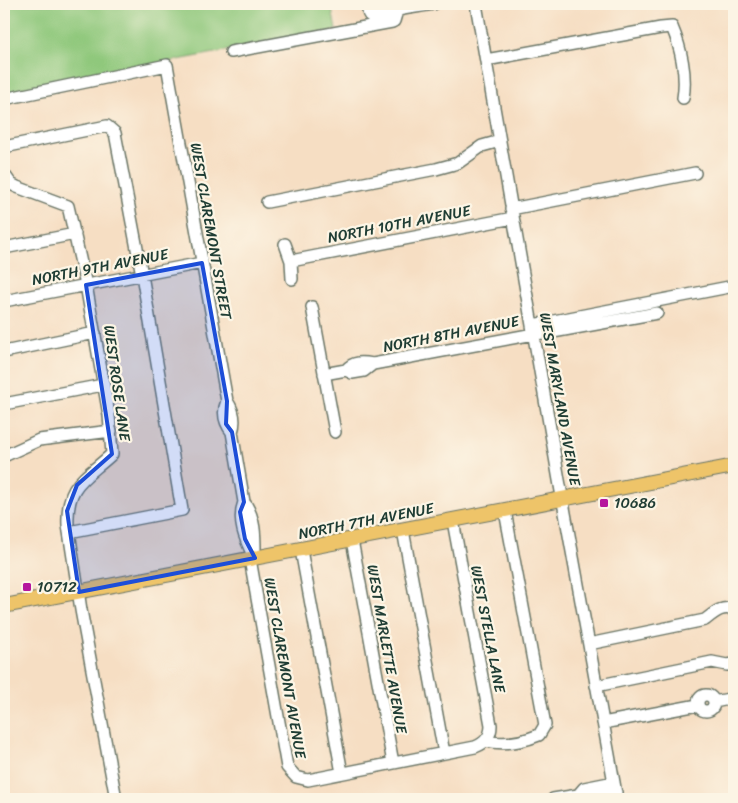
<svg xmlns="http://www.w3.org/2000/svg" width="738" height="803" viewBox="0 0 738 803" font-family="Sriracha,sans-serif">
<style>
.green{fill:#8fc87b;stroke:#578258}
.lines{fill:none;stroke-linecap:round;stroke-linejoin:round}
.minor-casing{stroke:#6a7566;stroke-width:14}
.major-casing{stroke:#6a7566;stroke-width:16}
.minor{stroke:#fff;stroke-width:11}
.major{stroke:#eec469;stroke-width:14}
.marked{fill:#1d4ed8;fill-opacity:0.2;stroke:#1d4ed8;stroke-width:4;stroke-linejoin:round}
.poi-dot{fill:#b5179e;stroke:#fcf5e5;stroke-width:2}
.labels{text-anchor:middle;stroke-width:4.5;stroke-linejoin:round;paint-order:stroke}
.street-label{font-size:15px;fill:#1f3d34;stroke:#fcf5e5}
.poi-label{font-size:15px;fill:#1f3d34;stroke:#fcf5e5;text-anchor:start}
</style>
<rect width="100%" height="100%" fill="#fcf5e5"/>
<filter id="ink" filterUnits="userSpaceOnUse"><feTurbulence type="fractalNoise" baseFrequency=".02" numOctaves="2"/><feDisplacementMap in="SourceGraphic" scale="10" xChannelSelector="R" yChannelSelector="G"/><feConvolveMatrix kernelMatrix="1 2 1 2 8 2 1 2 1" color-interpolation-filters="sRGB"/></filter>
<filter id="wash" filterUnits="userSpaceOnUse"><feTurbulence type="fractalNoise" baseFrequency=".0096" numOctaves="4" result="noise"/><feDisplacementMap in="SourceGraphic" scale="20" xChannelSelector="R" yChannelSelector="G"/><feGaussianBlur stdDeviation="1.12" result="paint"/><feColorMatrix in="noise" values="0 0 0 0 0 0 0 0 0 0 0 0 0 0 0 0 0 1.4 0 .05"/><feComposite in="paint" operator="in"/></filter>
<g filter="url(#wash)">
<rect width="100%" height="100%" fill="#f6dec3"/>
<!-- green -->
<path class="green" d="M4 4H331L336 30 4 93Z"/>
</g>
<g filter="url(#ink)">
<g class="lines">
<!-- minor casing -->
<g class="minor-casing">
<path id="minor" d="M370 4C368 9 366 15 373 17 378 19 382 15 387 13 400 8 420 7 434 4
M476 4 559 480 617 799
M231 52 392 22 394 21 397 11
M486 60 661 28 672 27C681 48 687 75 683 98
M4 99 167 65 227 401C234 411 236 420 232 432L244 502C256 518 255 539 255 558
M4 147 107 126 115 133 142 275 182 510 69 532
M4 174 11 184 17 187 68 206 86 285 109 415 112 454C85 479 66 483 68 525L81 610 116 799
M267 202 436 169 458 163 482 146 500 141
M511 209 695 173
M285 244 291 261 292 279
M4 248 75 234
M291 261 513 218
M4 301 202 263
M312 307 335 432
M533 325 734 286
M4 352 95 333
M346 370C353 361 363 362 373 364L534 334 553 332 657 313
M324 374 346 370 352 373 364 371 373 364
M227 401C222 413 224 422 232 432
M4 404 103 385
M4 456 39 440 111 431
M244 502C237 521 245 539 254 557
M403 530 444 753
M352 540 393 763
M301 550 342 773
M250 559 287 767 296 777 308 780 475 747C486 743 491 736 491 725L453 521
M589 644 705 620C714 613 722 605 734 610
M596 686 712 662 727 665 734 664
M698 703a8 8 0 1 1 16 0a8 8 0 1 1-16 0Z
M714 702 734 698
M603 723 698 705
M486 741C504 745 522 742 539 735L545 725 505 511
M578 795 584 788 614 782
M553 799 578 795 586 798 616 792"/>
</g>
<!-- major casing -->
<g class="major-casing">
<path id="major" d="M4 606 734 466"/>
</g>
<!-- minor -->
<use href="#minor" class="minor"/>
<!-- major -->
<use href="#major" class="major"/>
</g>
</g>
<!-- marked area -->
<path class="marked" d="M202 263 227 401 226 424 232 432 244 502 240 512 245 539 255 558 79 592 67 511 77 485 112 454 86 285Z"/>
<!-- markers -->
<g class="poi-dot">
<rect x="599" y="498" width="10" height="10" rx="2.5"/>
<rect x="22" y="582" width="10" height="10" rx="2.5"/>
</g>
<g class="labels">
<!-- street labels -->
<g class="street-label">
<text transform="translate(399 224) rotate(-11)" y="5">NORTH 10TH AVENUE</text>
<text transform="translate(211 231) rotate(80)" y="5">WEST CLAREMONT STREET</text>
<text transform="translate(100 267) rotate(-11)" y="5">NORTH 9TH AVENUE</text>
<text transform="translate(451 334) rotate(-11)" y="5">NORTH 8TH AVENUE</text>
<text transform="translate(117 383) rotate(82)" y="5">WEST ROSE LANE</text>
<text transform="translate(560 399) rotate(80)" y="5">WEST MARYLAND AVENUE</text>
<text transform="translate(366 521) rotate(-11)" y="5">NORTH 7TH AVENUE</text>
<text transform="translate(488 629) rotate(79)" y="5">WEST STELLA LANE</text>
<text transform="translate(387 649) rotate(80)" y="5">WEST MARLETTE AVENUE</text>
<text transform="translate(285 668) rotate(80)" y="5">WEST CLAREMONT AVENUE</text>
</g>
<!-- poi labels -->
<g class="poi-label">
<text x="614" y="508">10686</text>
<text x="37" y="592">10712</text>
</g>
</g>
<!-- margin -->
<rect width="738" height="803" fill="none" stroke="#fcf5e5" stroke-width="20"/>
</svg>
